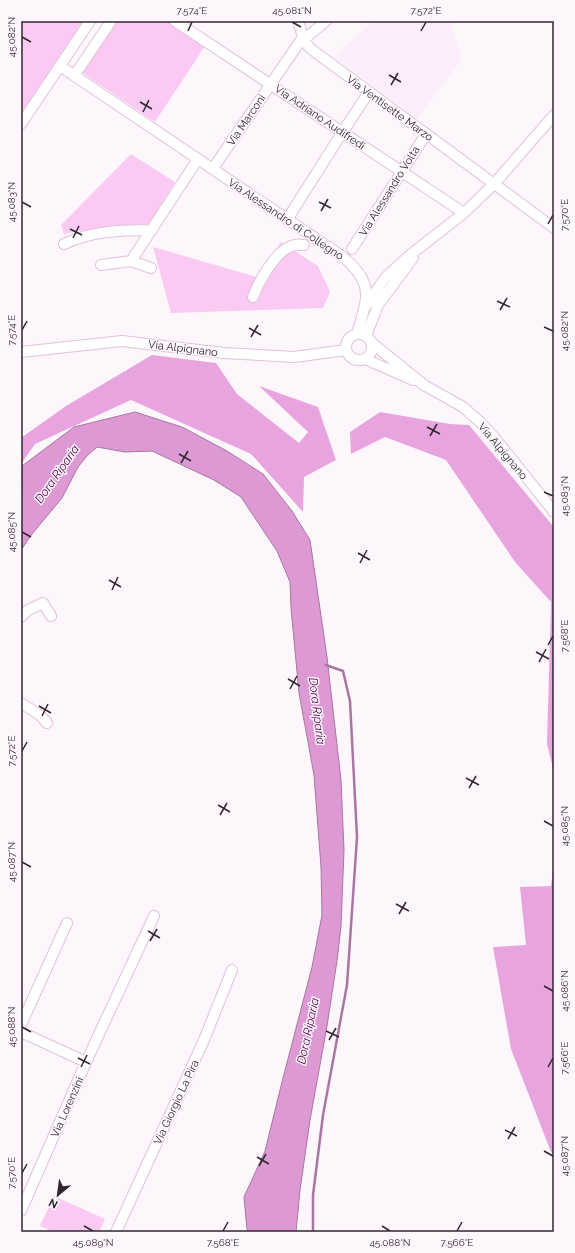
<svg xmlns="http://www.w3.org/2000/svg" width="575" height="1253" viewBox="0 0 575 1253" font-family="Raleway,sans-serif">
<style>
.built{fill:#fcedfa}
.green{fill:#facaf3}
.forest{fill:#e8a4df}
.water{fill:#dc99d3;stroke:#a976a2}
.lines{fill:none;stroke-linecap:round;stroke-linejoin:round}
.stream{stroke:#a976a2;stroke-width:2.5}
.minor-casing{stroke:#e0c1db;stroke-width:12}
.minor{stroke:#fff;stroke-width:10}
.ticks{fill:none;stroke:#312630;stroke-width:1.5}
.labels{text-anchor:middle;stroke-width:3;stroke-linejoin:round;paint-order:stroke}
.street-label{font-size:11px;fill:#312630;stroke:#fdf7fc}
.water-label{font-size:12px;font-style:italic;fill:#54004f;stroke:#fdf7fc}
.neatline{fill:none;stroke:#312630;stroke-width:1.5}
.ticks-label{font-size:10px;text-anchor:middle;fill:#312630}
</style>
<rect width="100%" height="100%" fill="#fdf7fc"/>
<!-- built -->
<path class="built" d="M373 21H449L462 59 417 118 334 57Z"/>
<!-- green -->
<path class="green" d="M21 21H84L21 115Z
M116 21H167L205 46 155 122 81 72Z
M131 154 175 182 149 224C118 225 94 228 64 234L61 225Z
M281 242 318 266 330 292 323 308 171 313 153 247 257 277Z
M54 1196 105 1219 99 1232H53L40 1226Z"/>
<!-- forest -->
<path class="forest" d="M152 355 216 363 237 394 299 443 308 432 259 386 318 407 336 460 304 477 303 512 251 454 131 400 35 444 21 464V438L66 406Z
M380 412 450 424 469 425 553 526 554 772 547 744 551 602 515 562 446 460 385 437 351 454 350 432Z
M554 862V1155L551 1152 511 1049 493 947 526 945 520 887 551 886Z"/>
<!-- water -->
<path class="water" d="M135 412 182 427 227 451 263 474 292 511 310 540 327 657 341 780 344 850 341 926 337 961 327 1026 310 1120 300 1190 296 1232H249L247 1229 244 1197 265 1151 283 1078 312 967 322 915 321 867 314 775 299 693 291 608 290 582 277 551 241 497 214 480 152 451 125 452 97 447 87 456 78 467 62 498 32 534 21 550 22 466 74 427Z"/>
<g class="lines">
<!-- stream -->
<path class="stream" d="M313 1232V1195L323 1115 347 985 357 837 350 701 343 671 326 665"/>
<!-- minor casing -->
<g class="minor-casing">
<path id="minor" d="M175 21 464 213
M298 21C301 30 303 42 311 49L554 228
M303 37 308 36 326 21
M60 66 309 234C330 248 369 268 366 298 365 309 360 323 357 334
M74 76 111 21
M21 124 90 21
M216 164 303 37
M290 215 340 136 369 92
M64 244C92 231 121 230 152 230
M352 249 426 134
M131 261 151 268
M101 265 131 261 198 159
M253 297C259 281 277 248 295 245 298 244 301 245 304 245
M366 306 385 278 410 255 464 213 494 184 554 115
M346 347a13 13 0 1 1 26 0a13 13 0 1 1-26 0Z
M366 336 378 305 413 258
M372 343 424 385 463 407 480 422 494 437 554 512
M21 352 122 341 224 353 294 357 346 350
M365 359 413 380
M21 617 28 610 43 603 51 616
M21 703 40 715 47 723
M21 1025 67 923
M21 1032 86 1062
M21 1211 86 1062 154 916
M116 1232 204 1040 232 970"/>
</g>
<!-- minor -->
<use href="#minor" class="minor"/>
</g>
<!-- ticks -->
<path class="ticks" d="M292 22 301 27M188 31 192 22M421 31 426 22M22 37 31 42M389 75 401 82M391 85 398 73M140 102 152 109M143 112 149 100M22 202 31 207M319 202 331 208M321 211 328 199M548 224 553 215M70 229 82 235M73 238 79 226M497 301 510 307M500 310 507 298M544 327 553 331M249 328 261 335M22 330 27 321M251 337 258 325M427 427 440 434M430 436 437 424M179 454 191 461M181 463 188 451M544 492 553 496M22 532 31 537M358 553 370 560M360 563 367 550M109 580 121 587M112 590 118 577M548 645 553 636M536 652 549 659M539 662 546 649M288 679 300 686M290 689 297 676M39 706 51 713M42 716 48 704M22 751 27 742M466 778 479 785M469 788 476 776M218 805 230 812M220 815 227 803M544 821 553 826M22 862 31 867M396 904 409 911M399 914 406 902M148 931 160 938M150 941 157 929M544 986 553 991M22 1027 31 1032M326 1031 339 1037M329 1040 336 1028M78 1058 90 1064M81 1067 87 1055M548 1067 553 1058M505 1130 517 1136M508 1139 515 1127M544 1151 553 1156M257 1157 269 1164M259 1166 266 1154M22 1173 27 1164M84 1226 93 1231M382 1226 390 1231M223 1231 228 1222M457 1231 462 1222"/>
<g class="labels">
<!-- street labels -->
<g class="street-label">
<text transform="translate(390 108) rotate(36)" y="4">Via Ventisette Marzo</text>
<text transform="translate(320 117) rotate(34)" y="4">Via Adriano Audifredi</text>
<text transform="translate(246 120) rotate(-56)" y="4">Via Marconi</text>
<text transform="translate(389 191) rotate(-58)" y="4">Via Alessandro Volta</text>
<text transform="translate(286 219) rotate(34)" y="4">Via Alessandro di Collegno</text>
<text transform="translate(183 348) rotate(7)" y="4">Via Alpignano</text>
<text transform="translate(503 451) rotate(50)" y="4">Via Alpignano</text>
<text transform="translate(176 1102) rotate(-65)" y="4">Via Giorgio La Pira</text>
<text transform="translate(67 1107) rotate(-66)" y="4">Via Lorenzini</text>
</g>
<!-- water labels -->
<g class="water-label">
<text transform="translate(57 474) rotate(-55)" y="4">Dora Riparia</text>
<text transform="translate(317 711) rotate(83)" y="4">Dora Riparia</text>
<text transform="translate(308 1031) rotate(-78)" y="4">Dora Riparia</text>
</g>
</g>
<!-- border -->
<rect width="575" height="1253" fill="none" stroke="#fdf7fc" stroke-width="44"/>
<!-- north arrow -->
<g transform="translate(58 1195) rotate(209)" stroke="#fdf7fc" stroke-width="3" paint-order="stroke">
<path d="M0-3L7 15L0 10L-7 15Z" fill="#312630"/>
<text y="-6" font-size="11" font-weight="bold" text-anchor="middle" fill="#312630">N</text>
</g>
<rect x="22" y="22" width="531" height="1209" class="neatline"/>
<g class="ticks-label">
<text x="192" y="14">7.574°E</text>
<text x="292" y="14">45.081°N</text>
<text x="426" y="14">7.572°E</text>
<text transform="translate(11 37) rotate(-90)" y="4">45.082°N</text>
<text transform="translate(11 202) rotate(-90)" y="4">45.083°N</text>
<text transform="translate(564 215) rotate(-90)" y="4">7.570°E</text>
<text transform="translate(11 330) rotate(-90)" y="4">7.574°E</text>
<text transform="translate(564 331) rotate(-90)" y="4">45.082°N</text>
<text transform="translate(564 496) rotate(-90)" y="4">45.083°N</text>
<text transform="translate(11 532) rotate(-90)" y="4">45.085°N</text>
<text transform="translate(564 636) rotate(-90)" y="4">7.568°E</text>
<text transform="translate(11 751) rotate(-90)" y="4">7.572°E</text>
<text transform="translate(564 826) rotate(-90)" y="4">45.085°N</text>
<text transform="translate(11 862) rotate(-90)" y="4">45.087°N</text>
<text transform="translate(564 991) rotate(-90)" y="4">45.086°N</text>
<text transform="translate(11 1027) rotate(-90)" y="4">45.088°N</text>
<text transform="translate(564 1058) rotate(-90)" y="4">7.566°E</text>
<text transform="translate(564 1156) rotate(-90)" y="4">45.087°N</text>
<text transform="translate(11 1173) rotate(-90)" y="4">7.570°E</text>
<text x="93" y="1246">45.089°N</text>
<text x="223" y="1246">7.568°E</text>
<text x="390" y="1246">45.088°N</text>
<text x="457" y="1246">7.566°E</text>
</g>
</svg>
